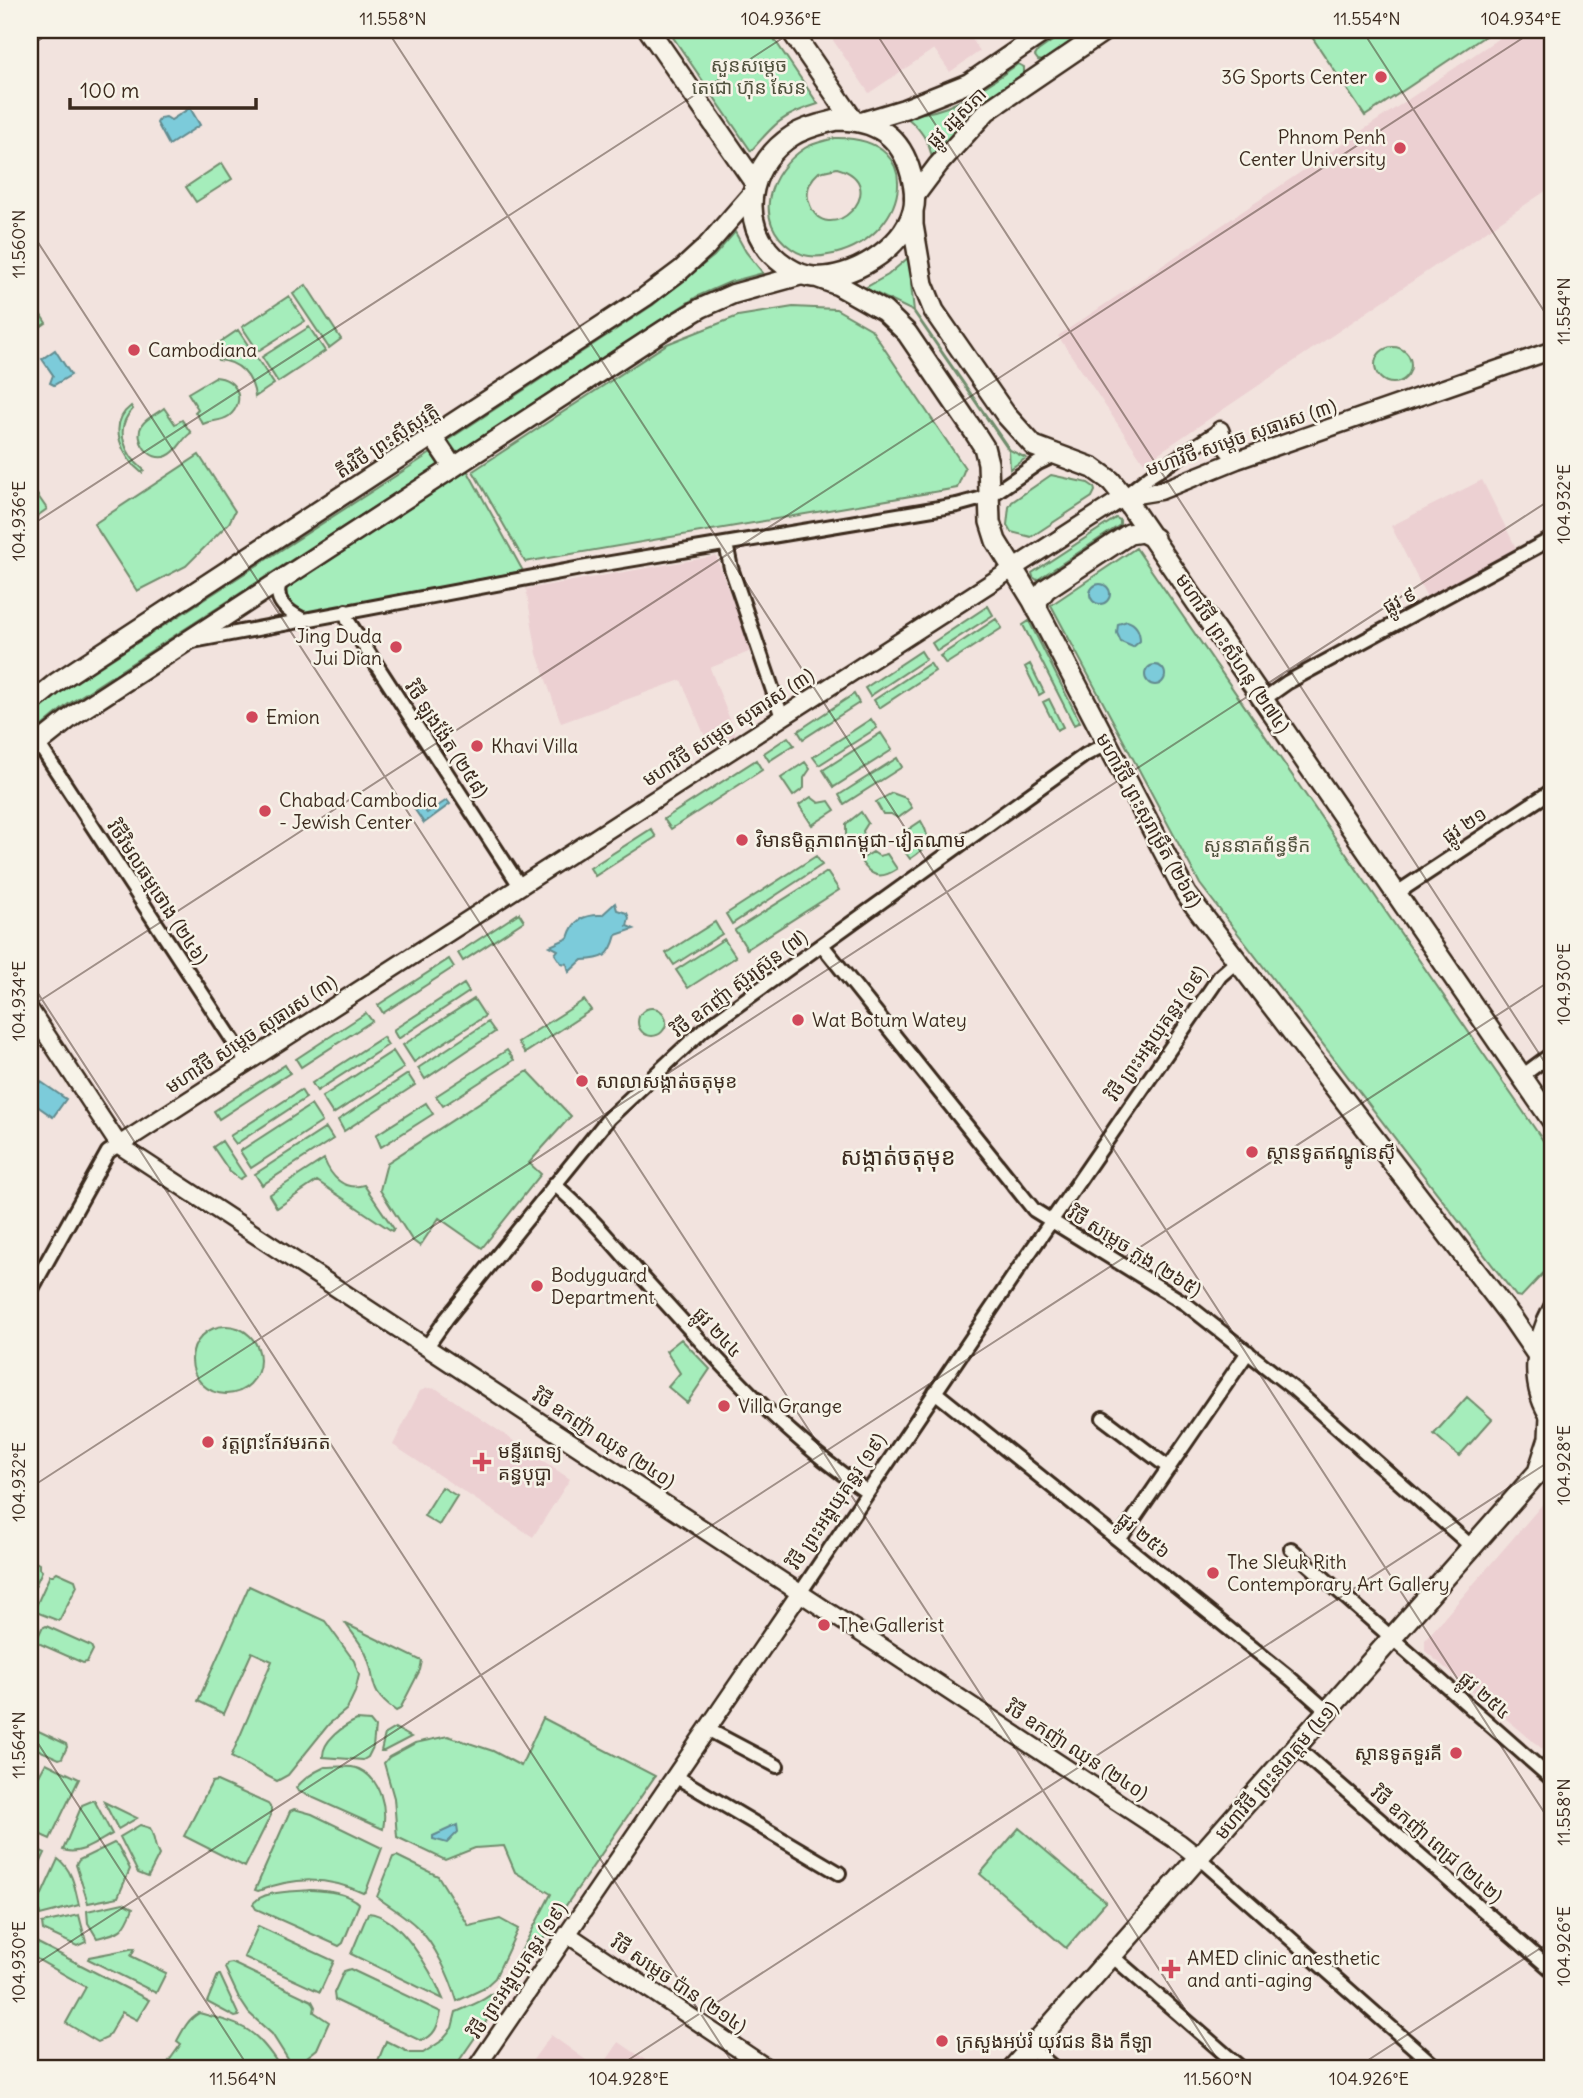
<svg xmlns="http://www.w3.org/2000/svg" width="1583" height="2098" viewBox="0 0 1583 2098" font-family="Delius,'Noto Sans Khmer',sans-serif">
<style>
.built{fill:#ecd0d2}
.green{fill:#a5edbb;stroke:#708c6c;stroke-width:2;fill-rule:evenodd}
.water{fill:#7ccbda;stroke:#628b8f;stroke-width:2}
.lines{fill:none;stroke-linecap:round;stroke-linejoin:round}
.minor-casing{stroke:#3b2a1e;stroke-width:18}
.tertiary-casing{stroke:#3b2a1e;stroke-width:21}
.secondary-casing{stroke:#3b2a1e;stroke-width:23}
.primary-casing{stroke:#3b2a1e;stroke-width:24}
.minor{stroke:#f7f3e8;stroke-width:12}
.tertiary{stroke:#f7f3e8;stroke-width:16}
.secondary{stroke:#f7f3e8;stroke-width:18}
.primary{stroke:#f7f3e8;stroke-width:19}
.ticks{fill:none;stroke:#3b2a1e;stroke-width:2;stroke-opacity:0.45}
.poi-dot{fill:#d1495b;stroke:#f7f3e8;stroke-width:2.5}
.labels{text-anchor:middle;stroke-width:5;stroke-linejoin:round;paint-order:stroke}
.park-label{font-size:19px;fill:#50513d;stroke:#f7f3e8}
.poi-label{font-size:19px;fill:#3b2a1e;stroke:#f7f3e8;text-anchor:start}
.street-label{font-size:19px;fill:#3b2a1e;stroke:#f7f3e8}
.quarter-label{font-size:23px;fill:#3b2a1e;stroke:#f7f3e8}
.neatline{fill:none;stroke:#3b2a1e;stroke-width:2.5}
.ticks-label{font-size:18px;text-anchor:middle;fill:#3b2a1e}
</style>
<rect width="100%" height="100%" fill="#f2e3de"/>
<filter id="ink" filterUnits="userSpaceOnUse"><feTurbulence type="fractalNoise" baseFrequency=".0143" numOctaves="2"/><feDisplacementMap in="SourceGraphic" scale="14" xChannelSelector="R" yChannelSelector="G"/><feConvolveMatrix kernelMatrix="1 2 1 2 8 2 1 2 1" color-interpolation-filters="sRGB"/></filter>
<g filter="url(#ink)">
<!-- built -->
<path class="built" d="M826 30H894L897 33 902 30H966L980 51 950 72 934 49 869 93Z
M1511 30H1553V186L1144 463 1058 336Z
M1482 480 1523 562 1434 611 1391 526Z
M716 556 751 651 710 668 736 735 709 746 681 680 561 723 537 654 526 589Z
M428 1388 437 1389 570 1479 533 1537 393 1445 420 1391Z
M1553 1492V1758L1425 1651V1640Z
M551 2035 597 2068H531L530 2064Z
M619 2042 657 2068H605L606 2061Z"/>
<!-- green -->
<path class="green" d="M668 30H768L818 104C782 115 775 123 751 151Z
M1068 30H1087L1043 61 1038 60 1035 56 1038 51Z
M1323 30H1494L1365 116 1312 37Z
M1018 64 1024 67V74L974 109 935 158H932C929 140 920 128 906 117L907 114C949 116 986 86 1018 64Z
M835 138C932 136 907 242 828 255 815 258 803 257 792 249 752 221 768 172 805 148 813 143 825 141 835 138ZM837 168C897 185 825 254 809 202 805 190 810 180 819 172Z
M222 163 232 179 196 202 186 187Z
M735 232 746 252 763 273 730 282 698 296 457 453 448 440 653 305 714 256Z
M909 257 913 259 911 284 914 311 1010 450 1026 458 1010 469 1009 451 913 311 865 288 888 275Z
M306 285 341 339 329 348 293 294Z
M30 288 37 300 33 303 46 323 30 334Z
M289 296 305 321 258 351 242 327Z
M793 307 836 309 871 329 965 468 957 488 525 562 473 471 667 344 738 316Z
M309 327 325 351 278 382 262 357Z
M238 330 274 384 255 397C253 376 239 361 218 360L210 349Z
M1375 365a18 18 0 1 1 36 0a18 18 0 1 1-36 0Z
M215 377C237 378 247 401 229 416 220 422 212 420 203 424L195 412 198 409 188 393Z
M131 406 133 409C113 429 125 455 144 470L142 473C123 458 106 425 131 406Z
M164 408 175 424 182 420 191 433C181 439 179 451 167 456 150 463 133 440 142 425 146 418 158 413 164 408Z
M431 453 439 465 67 705 30 736V716L44 703Z
M199 455 235 511 229 523 186 566 137 591 94 524Z
M466 468 523 571 301 614C288 608 285 596 287 583Z
M1051 475 1088 483 1094 487 1095 491 1092 497 1031 537 1011 532 1007 525 1009 507 1012 502Z
M36 493 47 509 30 521V497Z
M1116 518 1120 520V525L1037 580 1033 577 1032 573Z
M1136 548 1553 1155V1263L1521 1297 1516 1296 1200 884 1051 605Z
M988 606 993 615 937 651 932 643Z
M996 619 1002 628 946 664 940 656Z
M1029 621 1080 722 1074 725 1023 625Z
M921 651 926 659 870 696 865 688Z
M930 663 935 671 879 708 874 700Z
M1030 664 1044 692 1039 695 1025 667Z
M854 694 859 703 803 739 798 731Z
M1049 699 1063 727 1057 730 1043 702Z
M871 719 877 728 819 765 813 757Z
M881 733 892 750 834 787 823 770Z
M788 737 794 745 769 761 764 753Z
M897 758 902 767 844 804 839 795Z
M756 760 762 770 671 829 664 819Z
M805 762 810 769 804 778V788L793 796 781 778Z
M892 793 906 798 912 808 898 818 891 814H883L876 802Z
M811 797 819 803 829 801 835 810 812 825 799 805Z
M861 812 868 823 863 831 865 839 852 848 846 839V824Z
M921 821C933 841 927 848 910 859L901 846 907 839 906 831Z
M651 829 656 837 595 876 590 868Z
M873 852 879 856 887 854 897 869C880 880 871 877 860 860Z
M816 856 822 865 732 924 726 914Z
M827 872 839 890 747 949 735 930Z
M519 913 524 921 463 961 458 953Z
M715 922 722 934 674 965 666 953Z
M724 939 736 957 688 988 676 970Z
M449 959 454 967 383 1013 378 1005Z
M464 984 469 992 398 1039 393 1030Z
M474 999 485 1016 414 1062 403 1045Z
M584 1000 591 1010 525 1053 518 1042Z
M638 1022a14 14 0 1 1 28 0a14 14 0 1 1-28 0Z
M366 1013 372 1021 301 1067 296 1059Z
M488 1022 495 1032 425 1079 418 1068Z
M383 1037 388 1045 317 1091 312 1083Z
M507 1050 514 1060 443 1106 436 1096Z
M393 1051 404 1068 333 1114 322 1097Z
M285 1065 290 1073 219 1119 214 1111Z
M528 1071 571 1116 529 1163 541 1174 482 1248 439 1218 420 1246 412 1240 380 1190 387 1163Z
M408 1074 415 1085 344 1131 338 1120Z
M301 1090 306 1098 236 1144 230 1136Z
M426 1103 433 1114 381 1147 376 1135Z
M311 1105 322 1122 251 1168 240 1151Z
M326 1128 333 1139 262 1185 255 1174Z
M222 1141 245 1176 240 1179 230 1172 213 1147Z
M324 1159C331 1177 344 1191 364 1185L394 1229 392 1231 317 1181 277 1208 269 1195Z
M192 1360a34 34 0 1 1 68 0a34 34 0 1 1-68 0Z
M681 1339 710 1369 687 1403 668 1387 680 1373 666 1351Z
M1467 1397 1492 1419 1459 1456 1434 1434Z
M442 1487 457 1496 439 1525 424 1516Z
M30 1559 39 1564V1568L42 1571 30 1597Z
M57 1572 75 1580 77 1586 59 1621 36 1612 35 1608 50 1575H53Z
M249 1586 325 1621 354 1661 359 1675 355 1692 347 1709 329 1724 288 1775 277 1781 231 1757 272 1661 252 1652 224 1714 198 1701Z
M346 1624 422 1661 420 1670 400 1709 396 1711C364 1688 379 1681 365 1652 360 1642 352 1633 346 1624Z
M46 1626 91 1646 93 1650 87 1662 83 1663 38 1643 37 1639 42 1628Z
M543 1718 655 1776 454 2068H375L386 2041 410 2053H423L440 2042 452 2028 456 2012C475 2004 491 1998 505 1982L551 1894 515 1872 504 1846 475 1848 445 1860 397 1837 394 1798 384 1763 389 1757 415 1743 448 1736 493 1751 521 1766Z
M357 1720 370 1721 375 1727 373 1747 368 1757 363 1760 323 1757C322 1741 343 1726 357 1720Z
M30 1727 66 1744 67 1747 62 1758 59 1759 30 1746Z
M395 1728 411 1737 384 1751H381L385 1734Z
M46 1763 79 1779 50 1839 30 1830V1781L35 1783Z
M325 1767C335 1767 350 1765 359 1769 381 1779 387 1808 383 1829L298 1791 296 1788C304 1778 314 1772 325 1767Z
M217 1781 268 1804 271 1808V1815L245 1867 184 1836 212 1782Z
M94 1800 112 1834C97 1842 80 1856 63 1850L82 1805Z
M104 1802 137 1818 118 1829Z
M294 1809 312 1814 382 1848 366 1891 363 1893C327 1876 294 1877 258 1891L255 1890 290 1811Z
M140 1825 150 1828C155 1838 154 1846 159 1855L148 1877 138 1873 120 1837Z
M1019 1828 1106 1902 1066 1948 980 1874Z
M114 1843 118 1846 130 1869 118 1897 88 1903 76 1865 79 1860Z
M30 1846 45 1853 30 1885Z
M397 1856 438 1876 469 1926 500 1919 518 1929 495 1978 483 1989 457 2001C450 1977 435 1944 417 1927 405 1915 390 1907 377 1897L393 1857Z
M58 1859C73 1870 75 1889 79 1905L40 1915 38 1903Z
M310 1890C327 1891 347 1892 359 1904L343 1943 339 1946 256 1909 253 1904C262 1890 294 1892 310 1890Z
M123 1903 133 1908C124 1932 121 1932 97 1938L88 1923 87 1911Z
M368 1913C400 1915 432 1972 443 1999L351 1954Z
M79 1915 86 1942 77 1946 43 1930 42 1923Z
M258 1926 334 1961 320 1992 244 1957Z
M36 1942 149 2000 137 2020 122 2012 107 2038 98 2042 66 2023 86 1987 30 1955Z
M135 1948 131 1956 166 1973 156 1993 88 1959 89 1957Z
M232 1963 312 2001 315 2007 314 2012 329 2022 317 2049 297 2065 291 2064 272 2034 249 2013 239 1998 225 1968 227 1964Z
M350 1969 441 2012C438 2026 435 2036 421 2041L335 2000 334 1993 344 1971Z
M218 1975H220L239 2016 235 2017 207 2002Z
M199 2013C246 2026 254 2027 281 2068H275L269 2063H250V2068H164L181 2044 177 2041C183 2030 188 2019 199 2013Z"/>
<!-- water -->
<path class="water" d="M190 108 200 125 169 145 157 123 160 118 166 117 171 120Z
M55 350 71 375 54 385 50 383 53 375 42 359Z
M1090 594a10 10 0 1 1 20 0a10 10 0 1 1-20 0Z
M1127 621C1137 624 1140 631 1140 641L1133 647 1121 642 1117 633 1118 624Z
M1145 675a10 10 0 1 1 20 0a10 10 0 1 1-20 0Z
M447 800 450 804 424 823 413 807 419 803 427 813Z
M615 903 617 910 627 913 629 918 627 926 634 929 616 935C610 957 604 959 582 960L569 972 567 964 561 963 555 954 558 950 550 946 568 938C573 920 584 914 602 915Z
M34 1077 66 1099 53 1117 30 1101V1083Z
M457 1825 458 1832 447 1843 433 1839V1836Z"/>
<g class="lines">
<!-- minor casing -->
<g class="minor-casing">
<path id="minor" d="M1126 495 1150 476 1220 430
M726 544 731 568 782 717
M281 580C272 599 286 611 302 619
M346 611 348 621 520 886
M193 641 581 568 957 505 990 496 1038 463 1055 455
M1264 699 1288 682 1553 538
M38 743 247 1062
M1397 893 1553 790
M822 945 1034 1210 1186 1304 1294 1389 1472 1547
M1522 1076 1553 1053
M554 1184C587 1212 616 1247 645 1280 714 1356 782 1435 868 1492
M30 1292 108 1152 119 1145
M426 1348 447 1318 609 1118 703 1030 1085 755 1106 744
M935 1392 1291 1679 1327 1711
M1103 1418 1169 1468
M1119 1540 1248 1352
M1291 1549 1553 1780
M800 1593 1017 1271 1220 976 1237 961
M707 1729 777 1766
M1296 1747 1553 1971
M675 1776 839 1873
M1199 1858 1437 2068
M1112 1956 1241 2068
M1031 2048 1054 2068
M30 2067 31 2068"/>
</g>
<!-- tertiary casing -->
<g class="tertiary-casing">
<path id="tertiary" d="M1220 430 1226 447 1237 460
M30 1010 119 1145 1180 1843 1199 1858
M119 1145 1124 497 1160 491 1237 460 1553 350
M567 1934 767 2068
M476 2068 800 1593"/>
</g>
<!-- secondary casing -->
<g class="secondary-casing">
<path id="secondary" d="M861 122 904 109 969 83 1047 30
M914 197 938 165 987 111 1106 30
M432 436 453 467
M30 704 57 682 645 297 681 270 706 247 752 194
M30 750 74 715 664 330 701 308 733 294 802 275"/>
</g>
<!-- primary casing -->
<g class="primary-casing">
<path id="primary" d="M649 30 755 183
M791 30 853 120
M837 120C876 120 901 136 911 174 914 185 916 200 913 211 902 249 851 280 813 277 796 275 779 263 768 250 738 212 753 161 792 136 806 127 822 124 837 120Z
M913 211V225L923 284 934 311 1006 415 1034 446 1093 468 1111 481 1124 497 1553 1122
M816 277 838 285 884 311 907 333 975 433 984 447 988 463 990 522 996 541 1033 601 1186 894 1512 1318 1536 1353
M1038 611 1037 601 1046 589 1129 534 1142 532 1154 538
M1553 1309C1535 1343 1528 1385 1553 1420
M1538 1472 1549 1438 1550 1416
M1013 2068 1538 1472 1553 1463"/>
</g>
<!-- minor -->
<use href="#minor" class="minor"/>
<!-- tertiary -->
<use href="#tertiary" class="tertiary"/>
<!-- secondary -->
<use href="#secondary" class="secondary"/>
<!-- primary -->
<use href="#primary" class="primary"/>
</g>
</g>
<!-- ticks -->
<path class="ticks" d="M387 30 1553 1826M874 30 1553 1075M1362 30 1553 325M30 46 55 30M30 230 1223 2068M30 526 795 30M30 981 736 2068M30 1007 1535 30M30 1488 1553 498M30 1731 249 2068M30 1968 1553 979M616 2068 1553 1459M1356 2068 1553 1940"/>
<!-- markers -->
<g class="poi-dot">
<circle cx="1381" cy="77" r="7"/>
<circle cx="1400" cy="148" r="7"/>
<circle cx="134" cy="350" r="7"/>
<circle cx="396" cy="647" r="7"/>
<circle cx="252" cy="717" r="7"/>
<circle cx="477" cy="746" r="7"/>
<circle cx="265" cy="811" r="7"/>
<circle cx="742" cy="840" r="7"/>
<circle cx="798" cy="1020" r="7"/>
<circle cx="582" cy="1081" r="7"/>
<circle cx="1252" cy="1152" r="7"/>
<circle cx="537" cy="1286" r="7"/>
<circle cx="724" cy="1406" r="7"/>
<circle cx="208" cy="1442" r="7"/>
<path d="M478.5 1451.5h7v7h7v7h-7v7h-7v-7h-7v-7h7z"/>
<circle cx="1213" cy="1573" r="7"/>
<circle cx="824" cy="1625" r="7"/>
<circle cx="1456" cy="1753" r="7"/>
<path d="M1167.5 1958.5h7v7h7v7h-7v7h-7v-7h-7v-7h7z"/>
<circle cx="942" cy="2041" r="7"/>
</g>
<g class="labels">
<!-- park labels -->
<g class="park-label">
<text x="749" y="72">សួនសម្តេច<tspan x="749" dy="22">តេជោ ហ៊ុន សែន</tspan></text>
<text x="1257" y="852">សួននាគព័ន្ធទឹក</text>
</g>
<!-- poi labels -->
<g class="poi-label">
<text x="1367" y="84" text-anchor="end">3G Sports Center</text>
<text x="1386" y="144" text-anchor="end">Phnom Penh<tspan x="1386" dy="22">Center University</tspan></text>
<text x="148" y="357">Cambodiana</text>
<text x="382" y="643" text-anchor="end">Jing Duda<tspan x="382" dy="22">Jui Dian</tspan></text>
<text x="266" y="724">Emion</text>
<text x="491" y="753">Khavi Villa</text>
<text x="279" y="807">Chabad Cambodia<tspan x="279" dy="22">- Jewish Center</tspan></text>
<text x="756" y="847">វិមានមិត្តភាពកម្ពុជា-វៀតណាម</text>
<text x="812" y="1027">Wat Botum Watey</text>
<text x="596" y="1088">សាលាសង្កាត់ចតុមុខ</text>
<text x="1266" y="1159">ស្ថានទូតឥណ្ឌូនេស៊ី</text>
<text x="551" y="1282">Bodyguard<tspan x="551" dy="22">Department</tspan></text>
<text x="738" y="1413">Villa Grange</text>
<text x="222" y="1449">វត្តព្រះកែវមរកត</text>
<text x="498" y="1458">មន្ទីរពេទ្យ<tspan x="498" dy="22">គន្ធបុប្ផា</tspan></text>
<text x="1227" y="1569">The Sleuk Rith<tspan x="1227" dy="22">Contemporary Art Gallery</tspan></text>
<text x="838" y="1632">The Gallerist</text>
<text x="1442" y="1760" text-anchor="end">ស្ថានទូតទួរគី</text>
<text x="1187" y="1965">AMED clinic anesthetic<tspan x="1187" dy="22">and anti-aging</tspan></text>
<text x="956" y="2048">ក្រសួងអប់រំ យុវជន និង កីឡា</text>
</g>
<!-- street labels -->
<g class="street-label">
<text transform="translate(956 117) rotate(-45)" y="7">ផ្លូវ រដ្ឋសភា</text>
<text transform="translate(1241 437) rotate(-19)" y="7">មហាវិថី សម្តេច សុធារស (៣)</text>
<text transform="translate(387 441) rotate(-33)" y="7">តីរវិថី ព្រះស៊ីសុវត្តិ</text>
<text transform="translate(1399 600) rotate(-28)" y="7">ផ្លូវ ៩</text>
<text transform="translate(1233 653) rotate(56)" y="7">មហាវិថី ព្រះសីហនុ (២៧៤)</text>
<text transform="translate(728 727) rotate(-33)" y="7">មហាវិថី សម្តេច សុធារស (៣)</text>
<text transform="translate(447 739) rotate(57)" y="7">វិថី ឡុងង៉ែត (២៥៨)</text>
<text transform="translate(1149 820) rotate(61)" y="7">មហាវិថី ព្រះសុរាម្រឹត (២៦៨)</text>
<text transform="translate(1464 825) rotate(-34)" y="7">ផ្លូវ ២១</text>
<text transform="translate(158 892) rotate(57)" y="7">វិថីវិមលធម្មថោង (២៤៦)</text>
<text transform="translate(739 983) rotate(-37)" y="7">វិថី ឧកញ៉ា ស៊ួរស៊្រុន (៧)</text>
<text transform="translate(1156 1033) rotate(-55)" y="7">វិថី ព្រះអង្គយុគន្ធរ (១៩)</text>
<text transform="translate(251 1034) rotate(-33)" y="7">មហាវិថី សម្តេច សុធារស (៣)</text>
<text transform="translate(1135 1251) rotate(32)" y="7">វិថី សម្តេច ភួង (២៦៥)</text>
<text transform="translate(718 1332) rotate(47)" y="7">ផ្លូវ ២៤៤</text>
<text transform="translate(604 1438) rotate(33)" y="7">វិថី ឧកញ៉ា ឈុន (២៤០)</text>
<text transform="translate(836 1501) rotate(-56)" y="7">វិថី ព្រះអង្គយុគន្ធរ (១៩)</text>
<text transform="translate(1144 1535) rotate(39)" y="7">ផ្លូវ ២៥៦</text>
<text transform="translate(1485 1695) rotate(41)" y="7">ផ្លូវ ២៥៤</text>
<text transform="translate(1077 1750) rotate(33)" y="7">វិថី ឧកញ៉ា ឈុន (២៤០)</text>
<text transform="translate(1276 1770) rotate(-49)" y="7">មហាវិថី ព្រះនរោត្តម (៤១)</text>
<text transform="translate(1437 1844) rotate(41)" y="7">វិថី ឧកញ៉ា ពេជ្រ (២៤២)</text>
<text transform="translate(517 1970) rotate(-56)" y="7">វិថី ព្រះអង្គយុគន្ធរ (១៩)</text>
<text transform="translate(679 1984) rotate(34)" y="7">វិថី សម្តេច ប៉ាន (២១៤)</text>
</g>
<!-- quarter labels -->
<g class="quarter-label">
<text x="898" y="1165">សង្កាត់ចតុមុខ</text>
</g>
</g>
<!-- margin -->
<rect width="1583" height="2098" fill="none" stroke="#f7f3e8" stroke-width="77"/>
<!-- scale -->
<path d="M70 98v10h186v-10" fill="none" stroke="#3b2a1e" stroke-width="3.5"/>
<text x="80" y="98" font-size="21" fill="#3b2a1e" stroke="#f7f3e8" stroke-width="5" paint-order="stroke">100 m</text>
<rect x="38" y="38" width="1506" height="2022" class="neatline"/>
<g class="ticks-label">
<text x="393" y="25">11.558°N</text>
<text x="781" y="25">104.936°E</text>
<text x="1367" y="25">11.554°N</text>
<text x="1521" y="25">104.934°E</text>
<text transform="translate(19 244) rotate(-90)" y="6">11.560°N</text>
<text transform="translate(1564 311) rotate(-90)" y="6">11.554°N</text>
<text transform="translate(1564 504) rotate(-90)" y="6">104.932°E</text>
<text transform="translate(19 521) rotate(-90)" y="6">104.936°E</text>
<text transform="translate(1564 984) rotate(-90)" y="6">104.930°E</text>
<text transform="translate(19 1001) rotate(-90)" y="6">104.934°E</text>
<text transform="translate(1564 1465) rotate(-90)" y="6">104.928°E</text>
<text transform="translate(19 1482) rotate(-90)" y="6">104.932°E</text>
<text transform="translate(19 1745) rotate(-90)" y="6">11.564°N</text>
<text transform="translate(1564 1812) rotate(-90)" y="6">11.558°N</text>
<text transform="translate(1564 1946) rotate(-90)" y="6">104.926°E</text>
<text transform="translate(19 1962) rotate(-90)" y="6">104.930°E</text>
<text x="243" y="2085">11.564°N</text>
<text x="629" y="2085">104.928°E</text>
<text x="1218" y="2085">11.560°N</text>
<text x="1369" y="2085">104.926°E</text>
</g>
</svg>
